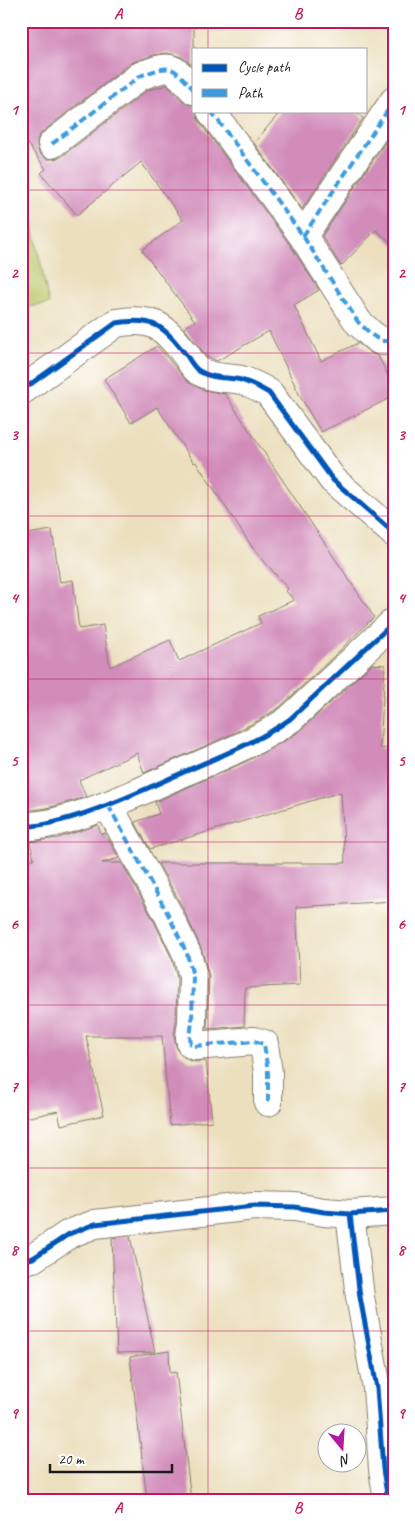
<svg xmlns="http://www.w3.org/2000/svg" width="415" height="1521" viewBox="0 0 415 1521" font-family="Caveat,sans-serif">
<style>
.green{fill:#bac668;stroke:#6b7142}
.building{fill:#d18cba}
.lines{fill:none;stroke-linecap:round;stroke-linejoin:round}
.minor-casing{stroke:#847e6d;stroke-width:30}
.minor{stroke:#fff;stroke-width:28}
.quiet{stroke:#3c9bdf;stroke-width:4;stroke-dasharray:8 4;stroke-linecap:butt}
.cycleway-casing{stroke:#fff;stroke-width:8}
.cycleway{stroke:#0057b8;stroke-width:5}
.grid{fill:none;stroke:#c2185b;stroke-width:1;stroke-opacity:0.55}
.neatline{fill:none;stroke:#c2185b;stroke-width:2}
.grid-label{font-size:16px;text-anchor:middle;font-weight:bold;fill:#c2185b}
</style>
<rect width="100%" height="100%" fill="#fff"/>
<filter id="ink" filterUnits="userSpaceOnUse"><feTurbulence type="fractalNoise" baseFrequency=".02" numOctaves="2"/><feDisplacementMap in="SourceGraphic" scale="10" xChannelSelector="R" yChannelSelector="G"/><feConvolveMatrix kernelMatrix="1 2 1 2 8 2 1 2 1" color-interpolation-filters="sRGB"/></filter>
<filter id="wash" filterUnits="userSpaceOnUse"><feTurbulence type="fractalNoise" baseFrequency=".0096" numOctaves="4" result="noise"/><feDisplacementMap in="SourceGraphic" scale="20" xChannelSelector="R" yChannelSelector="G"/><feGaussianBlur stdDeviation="1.12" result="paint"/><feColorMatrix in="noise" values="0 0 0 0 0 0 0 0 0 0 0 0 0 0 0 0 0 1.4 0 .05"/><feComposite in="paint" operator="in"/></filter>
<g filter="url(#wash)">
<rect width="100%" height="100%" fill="#ecdfbe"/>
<!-- green -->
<path class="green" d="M23 176 49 304 21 308V177Z"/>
<g id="blocks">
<!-- building -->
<path class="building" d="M21 21H194V67L182 57 167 53 154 55 131 63 42 132 37 139V146L39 153 47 159H54L61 157 148 90 167 85 183 101 189 105H194V111H196L198 120 290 245 319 290 294 305 321 361 358 343 372 354 378 356 394 387V396L321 432 301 398 269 331 217 361 207 357 184 328 195 321 142 250 183 220 141 162 77 215 41 173 46 169 21 135Z
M281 111H355L363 118 302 209 254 143Z
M388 138 394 144V245L376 230 341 266 322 236Z
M157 346 188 382 204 390 225 394 374 617 333 657 280 707 257 721 232 734 144 773 137 753 79 780 86 797 47 808 24 811 21 799V535L52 530 60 582 73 580 79 629 103 625 110 667 170 640 179 661 261 623 258 616 294 600 286 591 288 589 252 547 196 462 194 463 157 407 131 423 104 379Z
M372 664 385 665 380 748 394 749V901L296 907 300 985 245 988 244 1026 207 1029 209 976 202 950 182 906 158 863H345L341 792 150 849 135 822 159 814 155 802 245 762 286 740 301 730Z
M98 825 101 834 105 833 119 858 102 863H122L154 921 172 959 177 978 176 1021 174 1035 176 1046 179 1053 188 1060 196 1062 206 1061 212 1121 170 1125 162 1036H86L104 1115 61 1125 58 1111 21 1119V860L34 859 30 842 58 838Z
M130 1236 155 1352 117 1353 112 1238Z
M169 1351 170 1373 176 1372 191 1500H147L130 1357Z"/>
</g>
</g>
<g filter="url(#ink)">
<use href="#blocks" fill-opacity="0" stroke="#847e6d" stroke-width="1"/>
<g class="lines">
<!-- minor casing -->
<g class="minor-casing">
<path id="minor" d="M211 111 303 236 358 322 372 335 381 341H389L394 339
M52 144 140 76C172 64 171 65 194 90
M303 236 394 101
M21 391 116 323C155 316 164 327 187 356 190 361 194 368 199 371 212 379 227 377 241 380 251 383 259 387 269 393L333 480 394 533
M108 805 168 914 187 954 193 976 192 1022 190 1037 191 1044 195 1046 254 1041 264 1044 268 1073V1102
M21 827C34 826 47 825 59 821 102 810 143 790 184 772 220 756 258 742 290 719L394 622
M350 1214 360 1297 377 1388 383 1469 388 1500
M21 1261 33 1258 69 1234 95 1224 254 1206 295 1207 324 1212 350 1214 394 1211"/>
</g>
<!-- minor -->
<use href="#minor" class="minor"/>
<!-- quiet -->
<path class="quiet" d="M211 111 303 236 358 322 372 335 381 341H389L394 339
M52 144 140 76C172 64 171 65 194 90
M303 236 394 101
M108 805 168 914 187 954 193 976 192 1022 190 1037 191 1044 195 1046 254 1041 264 1044 268 1073V1102"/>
<!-- cycleway casing -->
<g class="cycleway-casing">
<path id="cycleway" d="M21 391 116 323C155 316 164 327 187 356 190 361 194 368 199 371 212 379 227 377 241 380 251 383 259 387 269 393L333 480 394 533
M21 827C34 826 47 825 59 821 102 810 143 790 184 772 220 756 258 742 290 719L394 622
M350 1214 360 1297 377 1388 383 1469 388 1500
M21 1261 33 1258 69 1234 95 1224 254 1206 295 1207 324 1212 350 1214 394 1211"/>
</g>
<!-- cycleway -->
<use href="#cycleway" class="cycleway"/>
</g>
</g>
<!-- grid -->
<path class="grid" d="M208 21V49M208 111V1500M21 190H394M21 353H394M21 516H394M21 679H394M21 842H394M21 1005H394M21 1168H394M21 1331H394"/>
<!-- margin -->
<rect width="415" height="1521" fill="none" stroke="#fff" stroke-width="55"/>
<!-- legend -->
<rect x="192" y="48" width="175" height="65" fill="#ffffff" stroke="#a4a4a4"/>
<rect x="202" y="64" width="25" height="8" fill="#0057b8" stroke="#a4a4a4"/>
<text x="238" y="72" font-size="15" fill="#1c1c1c">Cycle path</text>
<rect x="202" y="89" width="25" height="8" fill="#3c9bdf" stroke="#a4a4a4"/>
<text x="238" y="98" font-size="15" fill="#1c1c1c">Path</text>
<!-- north arrow -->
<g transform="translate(342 1448) rotate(162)"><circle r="24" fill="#ffffff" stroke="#a4a4a4"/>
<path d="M0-4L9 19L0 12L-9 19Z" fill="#b5179e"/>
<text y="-8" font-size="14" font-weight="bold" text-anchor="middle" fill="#1c1c1c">N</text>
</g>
<!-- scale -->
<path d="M50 1464v8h122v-8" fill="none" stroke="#1c1c1c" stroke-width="2.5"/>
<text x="58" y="1464" font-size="15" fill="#1c1c1c" stroke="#ffffff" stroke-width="4" paint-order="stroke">20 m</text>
<rect x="28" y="28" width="360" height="1466" class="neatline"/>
<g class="grid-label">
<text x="118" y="19">A</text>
<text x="298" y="19">B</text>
<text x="14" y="115">1</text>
<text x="401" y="115">1</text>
<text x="14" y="278">2</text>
<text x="401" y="278">2</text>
<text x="14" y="440">3</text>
<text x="401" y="440">3</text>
<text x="14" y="603">4</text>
<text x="401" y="603">4</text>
<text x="14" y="766">5</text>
<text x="401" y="766">5</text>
<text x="14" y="929">6</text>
<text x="401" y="929">6</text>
<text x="14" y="1092">7</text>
<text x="401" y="1092">7</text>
<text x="14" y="1255">8</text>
<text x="401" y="1255">8</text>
<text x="14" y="1418">9</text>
<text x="401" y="1418">9</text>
<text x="118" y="1513">A</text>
<text x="298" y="1513">B</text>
</g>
</svg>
